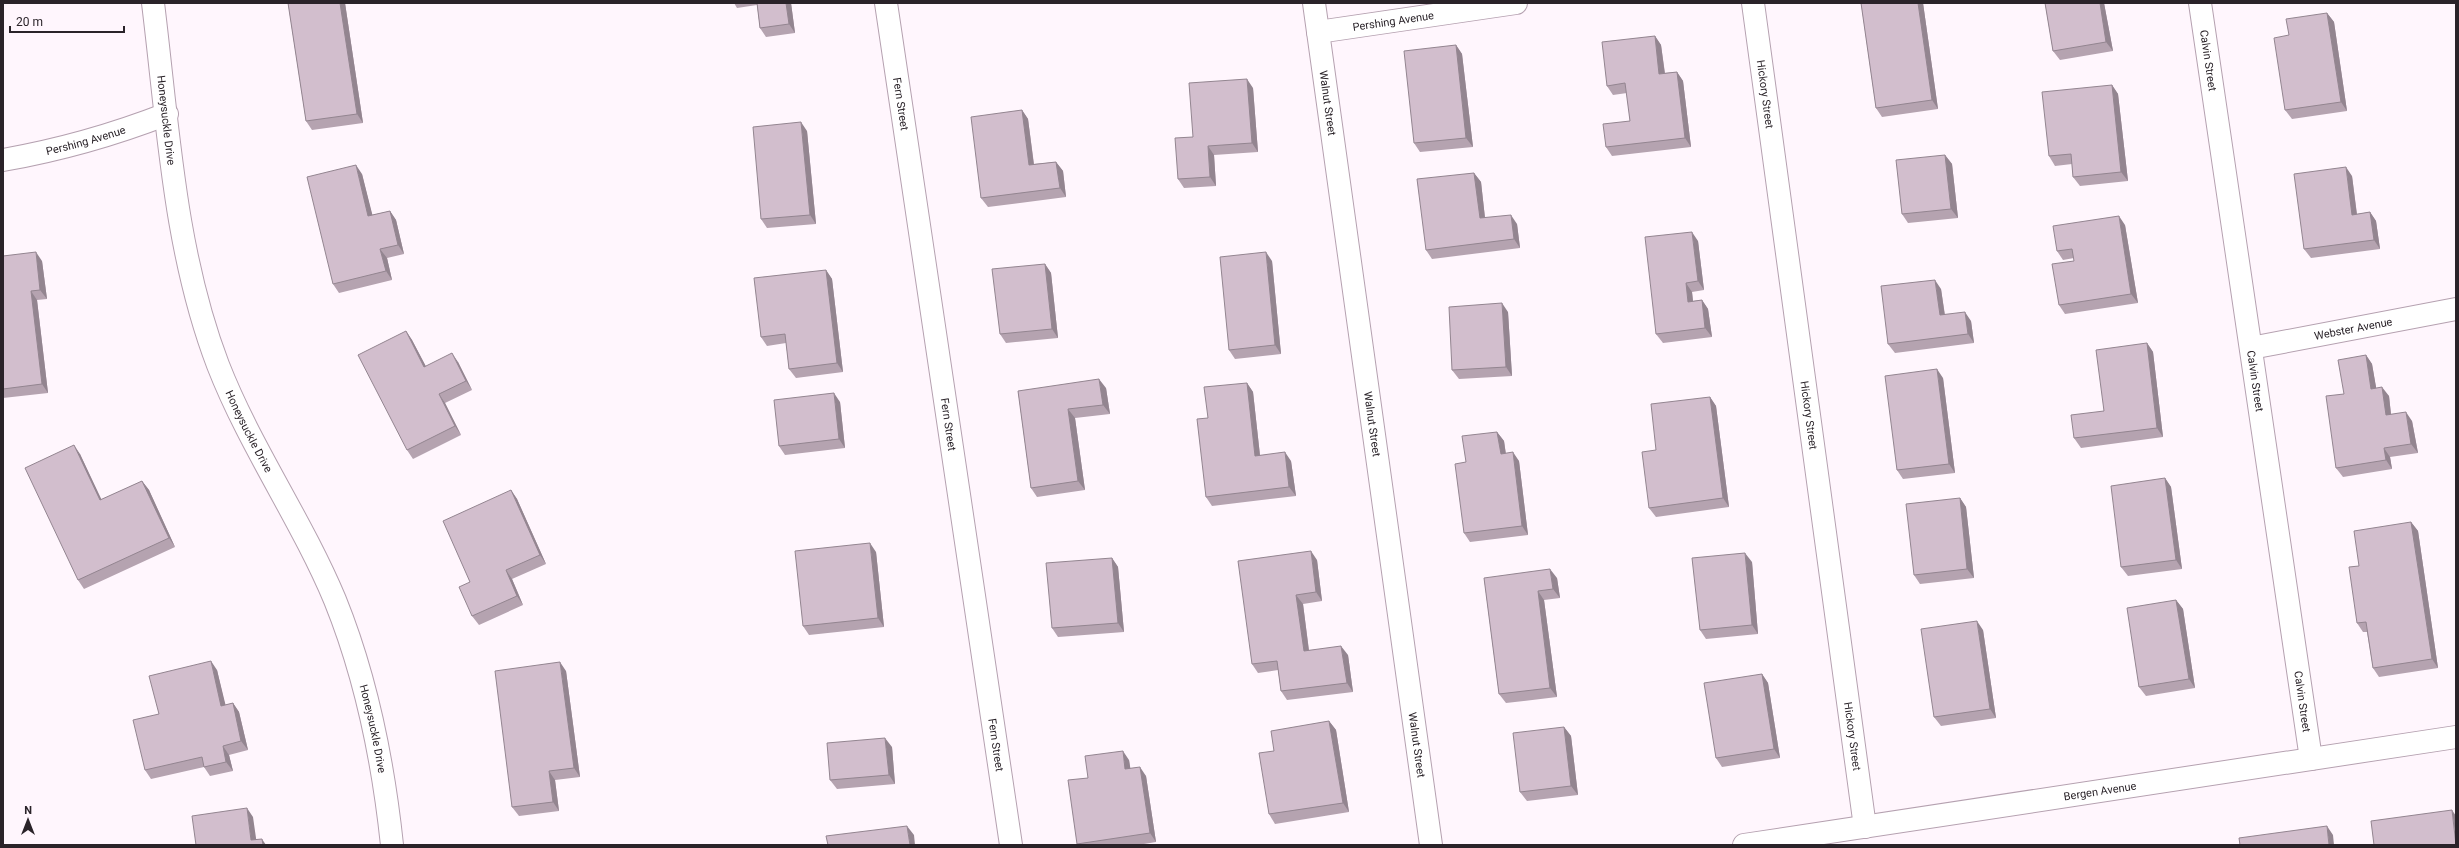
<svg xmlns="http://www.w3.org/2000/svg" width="2459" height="848" viewBox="0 0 2459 848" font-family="Roboto,sans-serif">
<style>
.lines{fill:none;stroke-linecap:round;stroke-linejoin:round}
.minor-casing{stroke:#b5a1b0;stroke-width:24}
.minor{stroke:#fff;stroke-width:22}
.wall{fill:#b5a3b0}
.shaded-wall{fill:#938590}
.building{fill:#d2becd;stroke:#938590}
.labels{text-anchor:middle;stroke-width:3;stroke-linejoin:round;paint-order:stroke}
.street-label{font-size:11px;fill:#2a2329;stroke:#fff6fd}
</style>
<rect width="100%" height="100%" fill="#fff6fd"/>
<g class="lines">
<!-- minor casing -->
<g class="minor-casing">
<g id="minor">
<path id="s1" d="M153 3C168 124 174 250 218 365 250 447 301 519 335 600 367 679 383 760 392 845"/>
<path id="s2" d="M886 3 1011 845"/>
<path id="s3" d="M1314 3 1431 845"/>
<path id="s4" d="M1753 3 1865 827"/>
<path id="s5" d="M2200 3 2311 759"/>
<path id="s6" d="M1318 32 1516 3"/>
<path id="s7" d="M3 160C60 150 113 135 167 114"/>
<path id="s8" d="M2251 348 2456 309"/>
<path id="s9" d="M1744 845 2456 737"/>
</g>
</g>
<!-- minor -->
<use href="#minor" class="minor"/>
</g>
<!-- wall -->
<path class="wall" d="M288 3H345L363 123 312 130 306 121Z
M734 3H791L795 33 766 37 760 28 757 5 737 8Z
M1861 3H1923L1938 109 1882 117 1876 108Z
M2045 3H2104L2113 51 2060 60 2053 51Z
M2327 13 2334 22 2347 111 2292 119 2285 110 2289 35Z
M1655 36 1661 45 1665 73 1677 72 1683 81 1691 147 1612 156 1606 147 1630 121 1627 93 1613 95 1607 86Z
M1456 45 1462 54 1473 147 1420 152 1414 143Z
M2112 85 2118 94 2128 181 2080 186 2073 177 2072 164 2055 166 2049 156Z
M1253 88 1258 152 1214 155 1216 186 1184 188 1178 179 1193 137Z
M1022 110 1028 119 1034 164 1056 162 1063 171 1066 197 988 207 981 198Z
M807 131 816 224 767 228 761 219Z
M1945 155 1952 164 1958 218 1908 223 1902 214Z
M1474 173 1481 182 1485 218 1517 224 1520 248 1432 259 1426 250Z
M362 174 372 215 390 211 396 220 404 254 387 258 392 280 339 293 333 284Z
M2352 176 2357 214 2370 212 2376 221 2380 249 2311 258 2304 249Z
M2125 225 2138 303 2065 314 2059 305 2074 261V258L2063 260 2057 251Z
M1698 241 1704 290 1692 292 1693 301 1702 300 1708 309 1712 337 1663 343 1656 334Z
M3 256 42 261 47 299 37 300 48 393 3 398Z
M1272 261 1281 354 1235 359 1229 350Z
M1045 264 1051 273 1058 338 1006 343 1000 334Z
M826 270 832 279 843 372 796 378 789 369 786 343 767 346 761 337Z
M1941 289 1945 315 1971 321 1974 343 1895 353 1888 344Z
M1508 312 1512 376 1459 379 1452 370Z
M406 331 412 340 426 367 458 362 472 390 445 403 461 435 413 459 407 450Z
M2147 343 2153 352 2163 437 2081 448 2074 438 2104 411Z
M2366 355 2372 364 2376 388 2389 396 2391 414 2412 421 2418 453 2390 457 2392 469 2343 477 2336 468 2344 394Z
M1943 378 1955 473 1903 479 1897 470Z
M1247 383 1253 392 1260 455 1291 461 1296 496 1212 506 1206 497 1208 418Z
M1106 388 1110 414 1075 418 1085 490 1037 497 1031 488 1018 391Z
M1710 397 1716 406 1729 507 1656 517 1649 508 1656 450Z
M840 402 845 448 785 455 779 446Z
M1497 432 1504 441 1506 454 1519 461 1528 535 1470 542 1464 533 1466 462Z
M80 454 101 500 142 481 149 490 175 547 84 589 78 580Z
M2165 478 2171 487 2182 569 2128 576 2121 567Z
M511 490 517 499 546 564 512 579 523 605 479 625 472 616 470 582Z
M1960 498 1966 507 1974 578 1920 584 1914 575Z
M2411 522 2418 531 2438 668 2379 677 2373 668 2367 632H2363L2357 623 2359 566Z
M876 552 884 627 809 635 803 626Z
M1112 558 1118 567 1124 632 1058 637 1052 628Z
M1317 560 1322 601 1303 604 1309 650 1348 655 1353 692 1287 700 1281 691 1278 670 1258 673 1252 664Z
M1752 562 1758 634 1706 639 1700 630Z
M1484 578H1557L1560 598 1544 600 1557 697 1506 703 1499 694Z
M2176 600 2183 609 2195 688 2146 696 2139 687Z
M1983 630 1996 718 1941 726 1934 717Z
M217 670 225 705 233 703 239 712 248 750 229 755 233 771 210 776 204 767 151 779 145 770 159 714Z
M566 671 580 777 555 780 559 811 519 816 512 807Z
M1762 674 1768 683 1780 758 1722 767 1716 758Z
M1329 721 1336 730 1349 812 1275 824 1269 814 1274 751Z
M1564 727 1571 736 1578 795 1527 801 1520 792Z
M892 747 895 784 837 789 830 780Z
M1129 760 1130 768 1146 776 1156 842 1138 845H1078L1077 844 1088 778Z"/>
<!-- shaded-wall -->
<path class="shaded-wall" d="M340 3H345L363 123 357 114Z
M786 3H791L795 33 789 24Z
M1918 3H1923L1938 109 1932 100Z
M2100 3H2104L2113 51 2106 42Z
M2327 13 2334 22 2347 111 2341 102Z
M1655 36 1661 45 1666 83 1659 74Z
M1456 45 1462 54 1473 147 1466 138Z
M1677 72 1683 81 1691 147 1685 138Z
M1247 79 1253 88 1258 152 1252 143Z
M2112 85 2118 94 2128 181 2121 172Z
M1022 110 1028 119 1035 174 1029 165Z
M801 122 807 131 816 224 810 215Z
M1208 146 1214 155 1216 186 1210 177Z
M1945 155 1952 164 1958 218 1951 209Z
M1056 162 1063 171 1066 197 1060 188Z
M356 165 362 174 375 225 368 216Z
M2346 167 2352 176 2358 224 2352 215Z
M1474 173 1481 182 1486 227 1480 218Z
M390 211 396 220 404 254 398 245Z
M2370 212 2376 221 2380 249 2374 240Z
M1511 215 1517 224 1520 248 1514 239Z
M2119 216 2125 225 2138 303 2131 294Z
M1692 232 1698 241 1704 290 1698 281Z
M380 249 387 258 392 280 386 271Z
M36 252 42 261 47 299 40 290Z
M1266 252 1272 261 1281 354 1275 345Z
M1045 264 1051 273 1058 338 1052 329Z
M826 270 832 279 843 372 837 363Z
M1935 280 1941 289 1946 324 1940 315Z
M1686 283 1692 292 1694 311 1688 302Z
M31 291 37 300 48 393 42 384Z
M1702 300 1708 309 1712 337 1705 328Z
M1502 303 1508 312 1512 376 1506 367Z
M1965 312 1971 321 1974 343 1968 334Z
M406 331 412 340 431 376 424 367Z
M2147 343 2153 352 2163 437 2157 428Z
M452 353 458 362 472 390 466 381Z
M2366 355 2372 364 2378 398 2371 389Z
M1937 369 1943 378 1955 473 1949 464Z
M1099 379 1106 388 1110 414 1103 405Z
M1247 383 1253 392 1261 465 1255 456Z
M2382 387 2389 396 2392 424 2386 415Z
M834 393 840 402 845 448 839 439Z
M439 394 445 403 461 435 455 426Z
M1710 397 1716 406 1729 507 1723 498Z
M1068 409 1075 418 1085 490 1078 481Z
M2406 412 2412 421 2418 453 2411 444Z
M1497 432 1504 441 1507 463 1501 454Z
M74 445 80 454 106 509 100 500Z
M2384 448 2390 457 2392 469 2386 460Z
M1285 452 1291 461 1296 496 1289 487Z
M1513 452 1519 461 1528 535 1522 526Z
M2165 478 2171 487 2182 569 2176 560Z
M142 481 149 490 175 547 169 538Z
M511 490 517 499 546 564 540 555Z
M1960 498 1966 507 1974 578 1967 569Z
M2411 522 2418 531 2438 668 2432 659Z
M870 543 876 552 884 627 878 618Z
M1311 551 1317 560 1322 601 1316 592Z
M1745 553 1752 562 1758 634 1752 625Z
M1112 558 1118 567 1124 632 1118 623Z
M1550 569 1557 578 1560 598 1553 589Z
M506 570 512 579 523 605 517 596Z
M1538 591 1544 600 1557 697 1550 688Z
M1296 595 1303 604 1310 660 1304 651Z
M2176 600 2183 609 2195 688 2189 679Z
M1977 621 1983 630 1996 718 1990 709Z
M1341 646 1348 655 1353 692 1347 683Z
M211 661 217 670 228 715 221 706Z
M560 662 566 671 580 777 574 768Z
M1762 674 1768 683 1780 758 1774 749Z
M233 703 239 712 248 750 241 741Z
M1329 721 1336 730 1349 812 1343 803Z
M1564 727 1571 736 1578 795 1571 786Z
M885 738 892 747 895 784 889 775Z
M223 746 229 755 233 771 226 762Z
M1123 751 1129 760 1132 778 1125 769Z
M1140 767 1146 776 1156 842 1150 833Z
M549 771 555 780 559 811 553 802Z
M247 808 253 817 257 845 251 840Z
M2452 810 2456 816V842Z
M907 826 914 835 915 845H910Z
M2327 826 2333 835 2334 845H2329Z
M262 839 266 845H263Z"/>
<!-- building -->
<path class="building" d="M288 3H340L357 114 306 121Z
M757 3H786L789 24 760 28Z
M1861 3H1918L1932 100 1876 108Z
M2045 3H2100L2106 42 2053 51Z
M2327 13 2341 102 2285 110 2274 38 2289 35 2286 19Z
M1655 36 1659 74 1677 72 1685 138 1606 147 1603 124 1630 121 1625 83 1607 86 1602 42Z
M1456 45 1466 138 1414 143 1404 51Z
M1247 79 1252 143 1208 146 1210 177 1178 179 1175 138 1193 137 1189 83Z
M2112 85 2121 172 2073 177 2071 154 2049 156 2042 92Z
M1022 110 1029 165 1056 162 1060 188 981 198 971 117Z
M801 122 810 215 761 219 753 127Z
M1945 155 1951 209 1902 214 1896 160Z
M356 165 368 216 390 211 398 245 380 249 386 271 333 284 307 177Z
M2346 167 2352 215 2370 212 2374 240 2304 249 2294 174Z
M1474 173 1480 218 1511 215 1514 239 1426 250 1417 179Z
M2119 216 2131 294 2059 305 2052 264 2074 261 2072 249 2057 251 2053 226Z
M1692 232 1698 281 1686 283 1688 302 1702 300 1705 328 1656 334 1645 237Z
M36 252 40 290 31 291 42 384 3 389V256Z
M1266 252 1275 345 1229 350 1220 257Z
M1045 264 1052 329 1000 334 992 269Z
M826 270 837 363 789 369 785 334 761 337 754 278Z
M1935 280 1940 315 1965 312 1968 334 1888 344 1881 286Z
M1502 303 1506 367 1452 370 1449 307Z
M406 331 424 367 452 353 466 381 439 394 455 426 407 450 358 355Z
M2147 343 2157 428 2074 438 2071 415 2104 411 2096 350Z
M2366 355 2371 389 2382 387 2386 415 2406 412 2411 444 2384 448 2386 460 2336 468 2326 396 2344 394 2338 360Z
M1937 369 1949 464 1897 470 1885 376Z
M1099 379 1103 405 1068 409 1078 481 1031 488 1018 391Z
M1247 383 1255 456 1285 452 1289 487 1206 497 1197 419 1208 418 1204 387Z
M834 393 839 439 779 446 774 400Z
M1710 397 1723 498 1649 508 1642 452 1656 450 1651 404Z
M1497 432 1501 454 1513 452 1522 526 1464 533 1455 464 1466 462 1462 436Z
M74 445 100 500 142 481 169 538 78 580 25 468Z
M2165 478 2176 560 2121 567 2111 486Z
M511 490 540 555 506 570 517 596 472 616 459 587 470 582 443 521Z
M1960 498 1967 569 1914 575 1906 504Z
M2411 522 2432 659 2373 668 2366 622 2357 623 2349 567 2359 566 2354 531Z
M870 543 878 618 803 626 795 551Z
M1311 551 1316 592 1296 595 1304 651 1341 646 1347 683 1281 691 1277 661 1252 664 1238 561Z
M1745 553 1752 625 1700 630 1692 558Z
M1112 558 1118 623 1052 628 1046 563Z
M1550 569 1553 589 1538 591 1550 688 1499 694 1484 578Z
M2176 600 2189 679 2139 687 2127 608Z
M1977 621 1990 709 1934 717 1921 629Z
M211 661 221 706 233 703 241 741 223 746 226 762 204 767 202 757 145 770 133 720 159 714 149 676Z
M560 662 574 768 549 771 553 802 512 807 495 671Z
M1762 674 1774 749 1716 758 1704 683Z
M1329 721 1343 803 1269 814 1259 753 1274 751 1271 731Z
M1564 727 1571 786 1520 792 1513 733Z
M885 738 889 775 830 780 827 743Z
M1123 751 1125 769 1140 767 1150 833 1077 844 1068 780 1088 778 1085 756Z
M247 808 251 840 262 839 263 845H196L192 816Z
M2452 810 2456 845H2374L2371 821Z
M907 826 910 845H828L826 836Z
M2327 826 2329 845H2240L2239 838Z"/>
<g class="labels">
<!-- street labels -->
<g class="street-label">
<text dy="4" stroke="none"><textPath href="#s6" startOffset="76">Pershing Avenue</textPath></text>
<text dy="4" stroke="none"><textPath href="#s5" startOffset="58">Calvin Street</textPath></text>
<text dy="4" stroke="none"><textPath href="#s4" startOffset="92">Hickory Street</textPath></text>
<text dy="4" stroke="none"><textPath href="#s3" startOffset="101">Walnut Street</textPath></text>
<text dy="4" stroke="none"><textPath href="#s2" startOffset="102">Fern Street</textPath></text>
<text dy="4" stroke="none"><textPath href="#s1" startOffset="118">Honeysuckle Drive</textPath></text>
<text dy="4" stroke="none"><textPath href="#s7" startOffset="85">Pershing Avenue</textPath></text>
<text dy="4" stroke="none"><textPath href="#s8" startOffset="104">Webster Avenue</textPath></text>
<text dy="4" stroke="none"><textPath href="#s5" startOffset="382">Calvin Street</textPath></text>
<text dy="4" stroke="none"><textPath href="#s4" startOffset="416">Hickory Street</textPath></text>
<text dy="4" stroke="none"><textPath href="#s2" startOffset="426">Fern Street</textPath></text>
<text dy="4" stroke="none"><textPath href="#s3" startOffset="425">Walnut Street</textPath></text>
<text dy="4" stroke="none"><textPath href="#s1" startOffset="442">Honeysuckle Drive</textPath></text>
<text dy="4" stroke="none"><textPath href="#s5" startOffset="706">Calvin Street</textPath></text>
<text dy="4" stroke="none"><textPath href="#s1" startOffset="766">Honeysuckle Drive</textPath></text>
<text dy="4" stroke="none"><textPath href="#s4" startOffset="740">Hickory Street</textPath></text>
<text dy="4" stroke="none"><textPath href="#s2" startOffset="750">Fern Street</textPath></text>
<text dy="4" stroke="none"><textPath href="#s3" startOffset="749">Walnut Street</textPath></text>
<text dy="4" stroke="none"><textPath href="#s9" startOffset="360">Bergen Avenue</textPath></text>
</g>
</g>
<!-- border -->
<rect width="2459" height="848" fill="none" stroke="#2a2329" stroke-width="8"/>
<!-- north arrow -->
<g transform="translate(28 820)" stroke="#fff6fd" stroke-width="3" paint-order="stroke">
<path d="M0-3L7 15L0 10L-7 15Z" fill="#2a2329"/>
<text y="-6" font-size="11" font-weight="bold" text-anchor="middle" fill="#2a2329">N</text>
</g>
<!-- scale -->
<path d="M10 26v6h114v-6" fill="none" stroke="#2a2329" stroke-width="2"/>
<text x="16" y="26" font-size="12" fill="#2a2329" stroke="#fff6fd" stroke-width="3" paint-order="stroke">20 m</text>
</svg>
